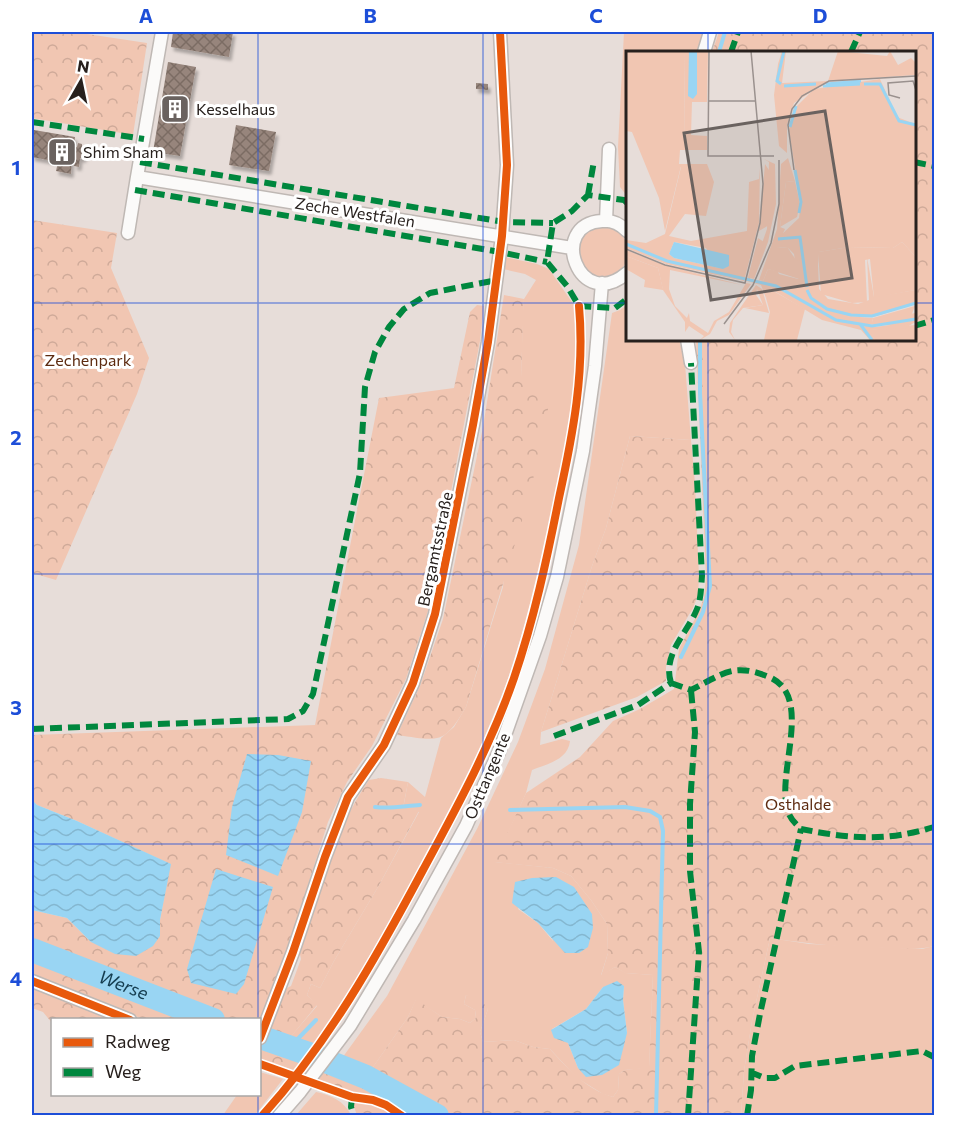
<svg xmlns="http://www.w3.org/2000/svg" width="966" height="1147" viewBox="0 0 966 1147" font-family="Commissioner,sans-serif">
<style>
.green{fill:#f1c6b2;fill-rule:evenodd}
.forest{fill:url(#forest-crowns)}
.water{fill:url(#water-waves)}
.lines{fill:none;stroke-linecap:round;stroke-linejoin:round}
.stream{stroke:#99d5f3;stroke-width:4}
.river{stroke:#99d5f3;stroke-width:24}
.building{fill:url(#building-cross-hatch);filter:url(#shadow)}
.minor-casing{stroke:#bfb8b4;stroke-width:15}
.minor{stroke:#fbfaf9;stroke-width:12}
.quiet{stroke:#00873e;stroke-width:6;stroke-dasharray:12 6;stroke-linecap:butt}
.cycleway-casing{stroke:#fff;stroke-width:11}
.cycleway{stroke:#e8590c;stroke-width:8}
.grid{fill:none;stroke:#1d4ed8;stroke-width:1.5;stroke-opacity:0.55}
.labels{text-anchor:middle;stroke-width:6;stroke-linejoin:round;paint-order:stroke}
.poi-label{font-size:16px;fill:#27201d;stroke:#fff;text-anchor:start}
.street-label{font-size:16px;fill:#27201d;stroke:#fff}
.park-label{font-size:16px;fill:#5d2b10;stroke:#fff}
.water-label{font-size:18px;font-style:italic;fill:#153d50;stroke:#fff}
.inset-river{fill:none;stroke:#99d5f3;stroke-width:3}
.inset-road{fill:none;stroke:#9a918e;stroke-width:1.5}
.view{fill:#6a625f;fill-opacity:0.15;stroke:#6a625f;stroke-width:3}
.inset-edge{fill:none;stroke:#27201d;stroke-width:3}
.neatline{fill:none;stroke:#1d4ed8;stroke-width:2}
.grid-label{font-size:20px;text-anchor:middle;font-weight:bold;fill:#1d4ed8}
</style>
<defs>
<pattern id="forest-crowns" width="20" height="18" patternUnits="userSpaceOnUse" patternTransform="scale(1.5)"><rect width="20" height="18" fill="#f1c6b2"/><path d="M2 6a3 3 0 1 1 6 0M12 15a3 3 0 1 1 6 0" fill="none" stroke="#cfaa99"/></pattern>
<pattern id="water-waves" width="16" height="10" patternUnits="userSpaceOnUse" patternTransform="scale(1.5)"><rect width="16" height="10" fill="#99d5f3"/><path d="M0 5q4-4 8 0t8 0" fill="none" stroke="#84b7d0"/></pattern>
<pattern id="building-cross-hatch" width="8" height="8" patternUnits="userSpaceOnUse" patternTransform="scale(1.5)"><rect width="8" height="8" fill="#97857b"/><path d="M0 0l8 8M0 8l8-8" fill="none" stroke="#7b6c64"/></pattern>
<filter id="shadow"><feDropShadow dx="2.5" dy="4" stdDeviation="1.5" flood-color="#0004"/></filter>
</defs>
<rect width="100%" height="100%" fill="#e7ddd9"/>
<!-- green -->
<path class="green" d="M624 32H704L697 52H627V196L620 187 618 147Z
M578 252a25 25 0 1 1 50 0a25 25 0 1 1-50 0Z
M504 257 537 264 549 269 574 305 578 332V364L566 448 540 575 507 682 480 748 446 820 334 1019 311 1051 286 1042 317 1006 307 995 311 984 320 988 334 961 378 887 419 812 403 809 408 782 425 797 441 738 454 727 466 707 503 587 521 377 523 311 524 299 536 280 525 274 503 269Z
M627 305V339H679L685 364 691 440 630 436 606 528 592 566 541 732 540 745 562 739 570 741C568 760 547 764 532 770L526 793 495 862 553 868 571 876 591 900 607 924 608 953 601 975 615 967 626 973 653 975 649 1068 625 1070 619 1074 618 1090 613 1097 603 1094 577 1078 550 1049 533 1047 514 1040 483 1042 480 1032 488 1009 466 995 464 1004 475 1010 476 1018 470 1023 460 1019 442 1017 416 1000 408 1017 371 1070 340 1061 387 996 478 827 518 742 545 669 579 545 612 313 620 310ZM532 878 553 941 538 923 518 909ZM624 986 623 1000 627 1033 578 1068 568 1043 552 1029 586 1009 603 987Z
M770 938 809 944 922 949 934 946V1115L741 1116 744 1071 752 1021Z
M260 1072 283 1079 255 1115H223L237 1095 260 1094Z
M316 1092C331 1095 344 1101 351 1115H296Z"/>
<!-- forest -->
<path class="forest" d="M32 32H74L147 43 133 135 32 118Z
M719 32H934V946C919 950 904 949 888 948 848 948 809 944 770 938L752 1021 744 1071 741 1115H357L354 1107V1095L261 1061 260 1056 283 990 291 986 301 959 299 950C319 893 334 830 369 780L381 778 408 782 403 808 419 811 378 887 334 961 320 988 311 984 307 995 317 1005 284 1045 366 1077 408 1017 416 999 442 1017 460 1019 470 1023 476 1018 475 1010 464 1004 466 995 481 1000 488 1009 480 1032 483 1042 514 1040 533 1047 550 1049C569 1070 586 1089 613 1097L618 1090 619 1074 625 1070 649 1067 653 975 625 973 615 967 601 976 608 953 607 924 591 900 571 876 553 868 494 862 526 793 580 757 613 721 640 709 674 689 679 649 699 611 704 597 706 577 696 339H914V52H712Z
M32 220 117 233 111 268 149 358 137 394 56 580 32 573Z
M504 295 524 299 521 377 551 395 530 494 466 707C444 745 439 741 397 735L420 686 443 619 483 427Z
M477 305 484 306 480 341 428 611 406 679 372 746 347 782 328 822 287 951 262 1017 260 1021 143 1019 32 976V910L67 918 91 942 160 936V920L170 864 77 821 37 805 32 800V735L315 725 379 398 454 388 470 312Z
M630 436 691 440 695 483 699 577 698 595 693 608 671 645 666 667V681L637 697 541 732 592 566 606 528Z
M32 986 117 1019 52 1020V1023L43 1012 32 1008Z"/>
<!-- water -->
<path class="water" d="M247 754 278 755 311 761 302 812 278 876 226 855 232 807Z
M32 800 37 805 77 821 171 864 160 920V936L153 946 136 956 115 954 91 942 67 918 32 910Z
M216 869 273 887 244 984 236 994 191 983 187 969Z
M556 877 574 887 592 914 593 928 588 947 579 953H565L538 923 512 903 515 882 532 878Z
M617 981 624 986 623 1000 627 1033 619 1065 602 1075 586 1077 578 1068 568 1043 554 1038 551 1030 586 1009 603 987Z"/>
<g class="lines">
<!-- stream -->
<path class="stream" d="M719 52 725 32
M681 657 703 612 710 586 700 393V339
M375 807C391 809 404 806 420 805
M510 810 625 807 650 811 660 817 663 831 656 1116
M290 1047 316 1020"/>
<!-- river -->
<g class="river">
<path id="s1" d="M32 950 213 1020"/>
<path d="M260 1037 306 1053 366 1077 437 1116"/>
</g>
</g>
<!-- building -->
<path class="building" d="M173 32H233L229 57 171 47Z
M168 62 196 67 180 156 153 152Z
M476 83 488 84V90L476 89Z
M236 125 276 132 269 171 229 165Z
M34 130 75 137 74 147H77L78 143 82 144V148L84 149V152L86 153 83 159 80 158 79 167 74 166 76 158 72 157 71 174 56 171 58 162 32 157Z"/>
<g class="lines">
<!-- minor casing -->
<g class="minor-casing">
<path id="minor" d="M162 32 137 177 572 248
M704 52 710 32
M606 221 609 149
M627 231C620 224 612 220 602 221 547 224 579 314 627 273
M128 233 137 177
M687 339 691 363
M32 981 130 1020
M260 1038 293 952 325 857 348 797 384 745 413 683 435 614 473 425 488 342 502 236 507 165 500 32
M279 1116 300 1092 350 1026 414 920 466 826 499 752 540 636 557 577 583 451 595 366 602 283"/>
</g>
<!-- minor -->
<use href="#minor" class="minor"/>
<!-- quiet -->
<path class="quiet" d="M731 52 738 32
M851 52 860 32
M32 122 144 139
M140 162 504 222 553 223
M914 162 934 166
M135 190 500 252 547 262
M588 195 594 161
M627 203 624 200 588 195 572 211 553 223 547 262 567 286 579 306 615 308 627 299
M914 326 934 320
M671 683 691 690C723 674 733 662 769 677 815 696 775 774 788 811 790 819 796 824 801 829 852 839 884 842 934 827
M671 683C662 654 687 634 697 609 701 599 701 588 702 576L691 363
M32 729 288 719 303 711 313 694 360 473 365 387 375 352 389 327 404 309 430 293 497 280
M554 736 638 705 671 683
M750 1072 765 1078H775L795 1066 922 1051 934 1057
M352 1097 351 1107 354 1116
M688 1116 699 952 690 871V804L695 732 691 690
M747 1116 751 1090 752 1056 760 1014 801 829"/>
<!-- cycleway casing -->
<g class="cycleway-casing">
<path id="cycleway" d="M32 981 130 1020
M260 1038 293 952 325 857 348 797 384 745 413 683 435 614 473 425 488 342 502 236 507 165 500 32
M260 1064 352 1097 373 1100 386 1105 402 1116
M262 1116C329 1042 376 958 423 870 456 809 491 745 514 678 534 619 547 559 559 498 573 434 585 372 579 306"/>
</g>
<!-- cycleway -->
<use href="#cycleway" class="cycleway"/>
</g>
<!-- grid -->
<path class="grid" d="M258 32V1020M483 32V1116M708 32V52M32 303H627M914 303H934M708 339V1116M32 574H934M32 844H934M258 1094V1116"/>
<!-- icons -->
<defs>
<g id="building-square" transform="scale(1.5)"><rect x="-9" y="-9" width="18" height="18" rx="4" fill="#6a625f" stroke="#fff"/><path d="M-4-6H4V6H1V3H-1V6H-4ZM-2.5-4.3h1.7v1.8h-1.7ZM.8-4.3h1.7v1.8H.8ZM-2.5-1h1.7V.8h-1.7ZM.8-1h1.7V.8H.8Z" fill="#fff"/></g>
</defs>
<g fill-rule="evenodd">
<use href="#building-square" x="175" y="109"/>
<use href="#building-square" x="62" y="152"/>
</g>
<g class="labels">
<!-- poi labels -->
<g class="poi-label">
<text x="196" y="115">Kesselhaus</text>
<text x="83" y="158">Shim Sham</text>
</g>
<!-- street labels -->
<g class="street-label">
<text transform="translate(355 212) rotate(9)" y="6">Zeche Westfalen</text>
<text transform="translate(435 549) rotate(-78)" y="6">Bergamtsstraße</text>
<text transform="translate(487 776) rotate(-67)" y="6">Osttangente</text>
</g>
<!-- park labels -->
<g class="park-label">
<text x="88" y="366">Zechenpark</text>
<text x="798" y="810">Osthalde</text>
</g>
<!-- water labels -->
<g class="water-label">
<text dy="6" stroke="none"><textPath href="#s1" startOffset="98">Werse</textPath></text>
</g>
</g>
<!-- overview -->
<g transform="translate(626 51)">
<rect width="290" height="290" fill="#e7ddd9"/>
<path d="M0 0H59L58 95 49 96V115H55L39 180 33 147 6 81 0 80ZM160 0 156 32 202 30 168 52 161 74V102L153 95 148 44 152 13 156 0ZM162 107 169 130 160 131 154 176 159 178 151 196 162 197 170 209H176L178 223 173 228 142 218 137 230 133 229 151 178 155 113ZM138 108 149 113 150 153 142 191 128 228 124 227 127 218 141 178 143 111ZM276 191 289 205V239L248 247 244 208 239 209 241 251 226 252 195 243 192 201 223 196 267 197ZM0 205 32 217 37 238H43L49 255 61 267 63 262 64 270 82 282 88 270 103 261 120 232 125 233 103 264 91 270 84 283 74 289 78 285 63 275 59 281V271L37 239 18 236 19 229 0 218ZM130 234 136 238H131L130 244 137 254 117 257 107 269 105 281 109 289 103 281 104 272ZM144 238 179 258 171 289H138L144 261 140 247ZM289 255 285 265 246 272 247 267ZM289 274V289H249L242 279Z" fill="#f1c6b2"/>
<path d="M59 0H82L81 51H66L65 84 81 85V99H54L53 113H81L88 131 80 165 59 163 43 185 65 190 121 180 123 131 133 128 134 117 133 172 118 230 40 213 0 197V189L20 192 39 183 55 116 49 115V95H58ZM48 191 80 197 93 217 48 207 43 203ZM212 0 261 5 264 0 272 14 285 7 289 11V24L202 30ZM254 28 271 66 289 73V205L276 191 267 197 223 196 193 201 192 214 193 238 202 248 232 253 243 249 241 206 248 246 289 239V253L247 266 220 265 247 267 246 272 236 273 249 276 289 271 280 277 243 279 249 289H244L235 279 196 269 145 238 140 247 135 234 121 230 132 187 138 191 124 228 137 230 142 218 151 220 149 216 153 223 172 228 178 222 176 209 169 210 168 203 162 197 150 196 153 186 173 167 175 153 163 80 167 59 188 38ZM139 113 148 127 147 142 143 174 133 180ZM169 130 174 153 171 166 154 176 160 131ZM0 199 38 214 116 234 44 219 43 238 37 239 32 217 0 205ZM131 238H136L143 262 119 257 137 254Z" fill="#f1c6b2" fill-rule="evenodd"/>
<path d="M289 262V271L275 275 234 273Z" fill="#f1c6b2"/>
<path d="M63 0H71V43L67 48 62 45ZM48 191 103 204V215L97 218 48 207 43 203Z" fill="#99d5f3"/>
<path class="inset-river" d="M155 33 151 30 158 0M200 33 235 30M238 33H254L273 70 290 74M158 35 190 33M197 35 234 33M164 76 170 55M169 119 175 151 173 162M152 188 174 186 181 236M0 193 41 210 150 235 210 269 246 275 290 268M181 239 185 247 201 258 225 264 246 265 290 252M234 273 246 289"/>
<path class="inset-road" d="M83 0 82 105H148M274 47 263 44 262 32 287 30 290 39M83 50H130M168 119 162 74 166 58 176 45 203 30 290 25M0 198 39 214 119 232 134 172 137 133 125 0M98 273 127 234 145 192 153 153V109"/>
<path class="view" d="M199 60 226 227 85 249 58 82Z"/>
<rect width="290" height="290" class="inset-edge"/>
</g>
<!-- border -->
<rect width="966" height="1147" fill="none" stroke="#ffffff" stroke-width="66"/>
<!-- legend -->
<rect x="51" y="1018" width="210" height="78" fill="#ffffff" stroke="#a9a6a5" stroke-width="1.5"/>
<rect x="63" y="1038" width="30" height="9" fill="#e8590c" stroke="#a9a6a5" stroke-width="1.5"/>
<text x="105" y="1048" font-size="18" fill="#27201d">Radweg</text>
<rect x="63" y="1068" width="30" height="9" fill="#00873e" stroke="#a9a6a5" stroke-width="1.5"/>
<text x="105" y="1078" font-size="18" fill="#27201d">Weg</text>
<!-- north arrow -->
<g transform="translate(81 81) rotate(9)" stroke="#ffffff" stroke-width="4.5" paint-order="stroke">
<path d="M0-4.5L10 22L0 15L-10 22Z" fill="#27201d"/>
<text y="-9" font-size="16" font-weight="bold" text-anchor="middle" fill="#27201d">N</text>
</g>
<rect x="33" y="33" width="900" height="1081" class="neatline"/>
<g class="grid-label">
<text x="146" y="23">A</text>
<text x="370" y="23">B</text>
<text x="596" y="23">C</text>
<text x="820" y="23">D</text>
<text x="16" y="175">1</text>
<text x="16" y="445">2</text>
<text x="16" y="715">3</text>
<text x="16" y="986">4</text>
</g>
</svg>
